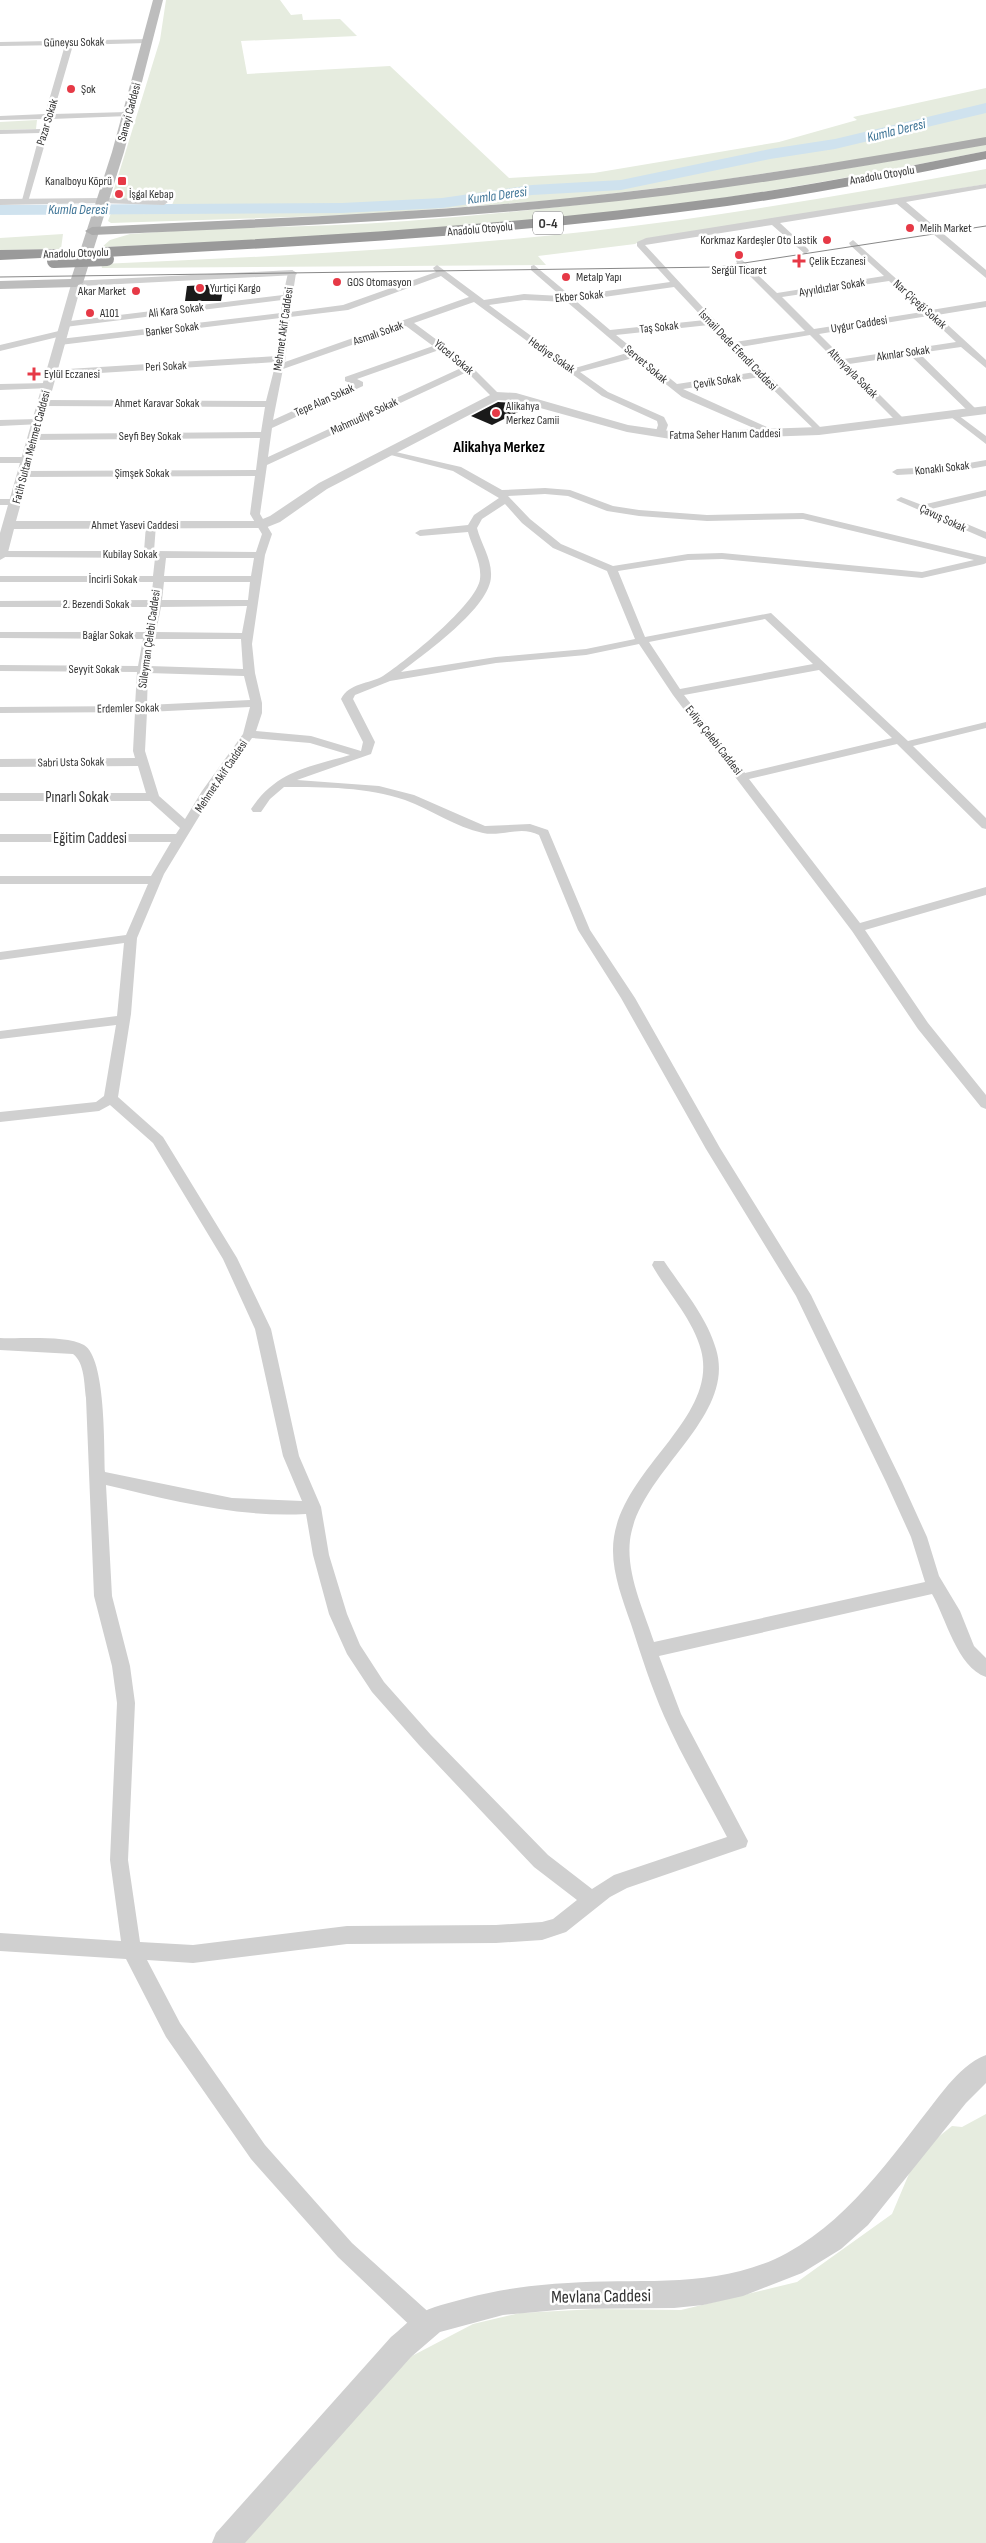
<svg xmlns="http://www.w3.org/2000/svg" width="986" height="2543" viewBox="0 0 986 2543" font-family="'Sofia Sans Condensed',sans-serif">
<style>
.green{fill:#e6ecdf}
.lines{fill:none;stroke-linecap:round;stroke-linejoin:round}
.river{fill:#cfe2ee;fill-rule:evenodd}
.building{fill:#1a1a1a}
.minor{fill:#d0d0d0;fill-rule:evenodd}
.tertiary{fill:#d0d0d0;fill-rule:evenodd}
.secondary{fill:#bdbdbd;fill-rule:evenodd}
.primary{fill:#ababab;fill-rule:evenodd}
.motorway{fill:#9a9a9a;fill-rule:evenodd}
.tram{stroke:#888;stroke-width:1}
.motorway-bridge{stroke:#9a9a9a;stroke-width:14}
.poi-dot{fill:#e63946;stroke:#fff;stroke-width:2}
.labels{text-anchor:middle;stroke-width:5;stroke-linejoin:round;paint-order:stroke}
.far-street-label{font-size:12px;fill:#333;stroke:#fff}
.far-poi-label{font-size:12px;fill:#333;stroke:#fff;text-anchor:start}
.far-water-label{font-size:14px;font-style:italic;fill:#3f7597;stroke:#fff}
.shield{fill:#fff;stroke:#707070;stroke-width:1}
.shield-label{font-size:14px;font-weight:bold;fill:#333}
.street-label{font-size:15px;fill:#333;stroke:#fff}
.far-district-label{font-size:16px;font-weight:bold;fill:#000;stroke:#fff}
.near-street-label{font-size:18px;fill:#333;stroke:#fff}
</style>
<rect width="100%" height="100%" fill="#fff"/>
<!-- green -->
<path class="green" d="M166 0H280L291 15 302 14 303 20 340 19 357 36 241 41 247 74 390 66 509 178 594 173 779 142 857 120 853 117 986 88V138L936 148 714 181 569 199 354 215 111 223 108 221 114 205H172L174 200 111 199 160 40Z
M37 120 36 129 0 130V122Z
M986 144V151C866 175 745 197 624 211 451 230 276 240 102 247L110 240 130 234C222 226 315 228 407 221 601 206 795 180 986 144Z
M986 169V184L772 221 644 239 635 244 538 256 546 265 102 268 101 264C265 257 429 249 592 231 725 216 855 193 986 169Z
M63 234 61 249 0 250V238Z
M986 2114V2543H242L410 2357 473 2324 520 2313 596 2309 681 2310 797 2282 892 2214 911 2169 937 2138 952 2126 962 2127Z"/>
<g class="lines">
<!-- river -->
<path class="river" d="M986 103V113L835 149 770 159 621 190 532 195 442 208 342 213 0 215V205L342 203 442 198 532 185 621 180 770 149 835 139Z"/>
</g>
<!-- building -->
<path class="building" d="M224 284 221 301H185L187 286Z
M498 402 514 403 526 408 492 425 471 416Z"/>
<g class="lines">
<!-- minor -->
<path class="minor" d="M150 39 147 43 73 45 53 114 128 112 132 114 128 116 52 119 28 202 21 204 40 133 0 134V130L41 129 44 119 0 120V116L45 114 65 45 0 46V42Z
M986 184V188L906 202 986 270V278L897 204 780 223 808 249 809 251 805 254 772 225 645 245 735 342 805 331 737 263 736 261 740 258 777 293 884 276 850 245 849 243 853 240 931 310 986 301V307L937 315 986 360V368L961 347 919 353 977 410V414H971L910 355 849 364 907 422 899 424 810 335 740 347 822 429V433L819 434 760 377 683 389 778 432V436H772L682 397 633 358 580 372 608 392 664 417 668 425 665 434 660 437 655 434 658 425 657 421 602 396 474 302 414 323 441 343 445 344 446 347 471 366 499 394V398H493L467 372 267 465 260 514 272 534 265 555 252 644 255 673 262 703V713L256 731 311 736 361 751 363 742 341 699C349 683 369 684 383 676 406 661 477 604 480 579 482 563 472 547 468 532L420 536 415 533 420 530 468 525 474 515 499 498 453 471 387 454V450L461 467 502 490 545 488 570 490 613 506 639 510 707 515 803 513 986 557V563L984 564 922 578 722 559 688 560 618 571 645 637 771 613 908 741 986 722V728L913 746 986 818V829L982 828 897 744 749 779 860 923 986 887V895L865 930 928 1023 986 1095V1109L981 1107 918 1029 852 931 673 695 639 644 586 655 496 663 390 681 355 695 353 699 375 742 371 754 297 780 379 786 414 795 485 826 530 824 548 830 590 930 635 998 720 1148 811 1295 902 1482 927 1537 939 1576 960 1611 974 1646 986 1658V1677C957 1667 946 1618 932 1594L659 1656 681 1714 748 1841 746 1847 627 1888 610 1897 566 1932 542 1940 496 1943 347 1944 193 1963 147 1960 180 2023 265 2145 352 2243 434 2317 437 2325 434 2333 426 2336 418 2333 338 2257 251 2159 166 2037 126 1959 0 1951V1933L121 1941 110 1860 117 1703 112 1666 94 1596 86 1398C84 1385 85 1363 73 1354L0 1350V1338C21 1339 66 1335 84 1345 106 1358 104 1447 105 1472L232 1498 302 1501 283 1456 255 1329 223 1259 153 1143 110 1105 99 1111 0 1122V1112L96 1102 104 1096 116 1025 0 1039V1031L117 1016 124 943 0 960V952L126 935 148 884H0V876H151L171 842H0V834H176L180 828 150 801H0V793H146L138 766 0 767V759L135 758 133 751 135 712 0 713V707L135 706 137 672 0 671V665L138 666 143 639 0 638V632H145L150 607H0V601L151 600 153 582H0V576H153L155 558 0 557V551H144L146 525 151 522 156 525 154 551 256 552 262 534 250 514 255 476 24 477 19 474 24 471 256 470 260 438 34 440 29 437 34 434 261 432 265 407 43 406 38 403 43 400 266 401 276 362 52 376 47 373 52 370 277 356 280 318 60 345 55 342 60 339 281 313 282 300 65 327 60 324 62 322 283 295 288 273 292 270 296 273 290 312 343 305 436 272 433 268 437 265 484 300 524 294 561 296 531 270V266L534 265 571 296 670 282 637 246V242L646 238ZM441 276 469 297 285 362 290 317 348 310ZM889 281 922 312 814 329 782 297ZM674 287 705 320 610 330 576 301ZM524 300 567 302 627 353 575 368 489 305ZM928 316 956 342 844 359 819 334ZM709 325 755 372 677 384 616 335ZM406 326 433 346 345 377V381L352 384 273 420 283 369ZM439 350 461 368 268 457 272 428 363 386V382L357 379ZM545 494 568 496 607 511 639 516 707 521 803 519 974 560 922 572 722 553 688 554 613 566 561 544 530 519 508 496ZM505 504 522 523 553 548 607 571 635 639 586 649 496 657 401 672C424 654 491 607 491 576 492 559 481 544 477 528L482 519ZM166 558H254L251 576H164ZM164 582H250L248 600H162ZM247 606 242 633 156 632 161 607ZM765 619 813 664 680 689 649 642ZM155 639H241L243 669 149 666ZM819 670 892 738 745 773 684 695ZM148 673 244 676 250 700 147 705ZM250 707 243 734 202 791 185 819 159 796 145 751 147 712ZM252 738 310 743 350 755C309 767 276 771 251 809L253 812H261L270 799 284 787C325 787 367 787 405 800 432 810 455 827 483 833 501 837 521 825 539 835L578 930 621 998 706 1149 796 1296 886 1482 911 1537 925 1582 654 1642C644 1611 626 1574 630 1540 639 1471 737 1418 716 1349 707 1317 682 1288 664 1261H654L652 1265C667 1292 693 1319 701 1350 720 1421 612 1473 613 1551 613 1575 623 1601 631 1624 641 1655 651 1686 664 1716 682 1757 706 1797 727 1837L614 1875 592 1889 548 1855 431 1735 384 1682 360 1645 347 1614 329 1555 321 1507 299 1456 271 1329 237 1258 163 1137 118 1097 131 1014 137 938 164 874 214 792ZM106 1485C171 1500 238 1518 306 1514L313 1555 329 1614 347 1654 372 1692 419 1745 534 1867 577 1900 553 1919 542 1922 496 1925 347 1926 193 1945 140 1942 128 1860 135 1703 130 1666 112 1596Z
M102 198 164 199 168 202 164 205 99 203V199Z
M63 330 68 333 66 335 0 351V345Z
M48 383 53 386 51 388 0 390V384Z
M954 412 986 436V444L951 417 949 415Z
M38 419 41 420V424L0 426V420Z
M0 457H28L33 460 28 463H0Z
M986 460V466L952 472 897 475 892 472 897 469 952 466Z
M986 490V496L931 509 986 532V539L896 500 901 497 922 505Z
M0 499H16L21 502 16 505H0Z"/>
<!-- tertiary -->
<path class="tertiary" d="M102 198 106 199V203L0 205V199Z
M292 270 297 273 296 275 81 286 16 521H258L270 516 319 483 496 392 516 393 628 425 677 432 819 427 986 406V414L819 435 677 440 627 432 515 401 498 400 327 489 280 522 265 528 14 529 7 556 0 560V533L72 281Z
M986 2055V2083L966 2103 868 2225 841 2249 802 2273 743 2296 703 2305 674 2308 569 2309 503 2315 440 2332 411 2357 245 2543H212L216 2533 391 2337C400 2330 408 2321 417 2315 432 2306 450 2303 467 2298 501 2289 533 2285 568 2283 641 2278 719 2290 787 2253 856 2215 899 2145 948 2085 959 2073 970 2061 986 2055Z"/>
<!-- secondary -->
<path class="secondary" d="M153 0H163L124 152 83 283 76 287 0 289V281L71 279 112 152Z"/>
<!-- primary -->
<path class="primary" d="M986 137V145C848 169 710 193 570 206 411 222 252 228 92 235L85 231 92 227C252 219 411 214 570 198 710 184 848 161 986 137Z"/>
<!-- motorway -->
<path class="motorway" d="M986 151V159C900 177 814 194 727 206 521 234 313 246 105 257L97 252 105 247C313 237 521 225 727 197 814 185 900 168 986 151Z
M55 249 63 254 61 257 0 260V250Z"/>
<!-- tram -->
<path class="tram" d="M0 277 718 267 986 226"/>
<!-- motorway-bridge -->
<path class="motorway-bridge" d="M54 261 107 259"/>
</g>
<!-- markers -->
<g class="poi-dot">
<circle cx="71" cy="89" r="5"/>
<rect x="117" y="176" width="10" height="10" rx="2.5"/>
<circle cx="119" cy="194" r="5"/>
<circle cx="910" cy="228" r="5"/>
<circle cx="827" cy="240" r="5"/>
<circle cx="739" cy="255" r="5"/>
<path d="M796.5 253.5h5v5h5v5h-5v5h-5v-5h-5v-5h5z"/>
<circle cx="566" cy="277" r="5"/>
<circle cx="337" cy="282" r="5"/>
<circle cx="200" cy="288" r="5"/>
<circle cx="136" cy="291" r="5"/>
<circle cx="90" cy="313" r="5"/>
<path d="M31.5 366.5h5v5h5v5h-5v5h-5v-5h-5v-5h5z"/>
<circle cx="496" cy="413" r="5"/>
</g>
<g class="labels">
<!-- far-street labels -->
<g class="far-street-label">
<text transform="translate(74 42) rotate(-1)" y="4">Güneysu Sokak</text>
<text transform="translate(129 112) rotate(-75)" y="4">Sanayi Caddesi</text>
<text transform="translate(47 122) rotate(-73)" y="4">Pazar Sokak</text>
<text transform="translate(882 175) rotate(-10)" y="4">Anadolu Otoyolu</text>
<text transform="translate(480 229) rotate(-5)" y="4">Anadolu Otoyolu</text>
<text transform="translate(76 253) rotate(-2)" y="4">Anadolu Otoyolu</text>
<text transform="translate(832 287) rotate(-9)" y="4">Ayyıldızlar Sokak</text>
<text transform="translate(579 296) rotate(-5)" y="4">Ekber Sokak</text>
<text transform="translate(920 304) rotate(42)" y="4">Nar Çiçeği Sokak</text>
<text transform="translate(176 310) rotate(-7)" y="4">Ali Kara Sokak</text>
<text transform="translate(859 324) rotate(-9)" y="4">Uygur Caddesi</text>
<text transform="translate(659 327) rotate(-6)" y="4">Taş Sokak</text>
<text transform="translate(172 329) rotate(-7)" y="4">Banker Sokak</text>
<text transform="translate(283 329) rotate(-82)" y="4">Mehmet Akif Caddesi</text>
<text transform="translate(378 333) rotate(-19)" y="4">Asmalı Sokak</text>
<text transform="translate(738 350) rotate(46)" y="4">İsmail Dede Efendi Caddesi</text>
<text transform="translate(903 353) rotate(-8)" y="4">Akınlar Sokak</text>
<text transform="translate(552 355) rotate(35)" y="4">Hediye Sokak</text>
<text transform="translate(454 357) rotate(40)" y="4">Yücel Sokak</text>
<text transform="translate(646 364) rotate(40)" y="4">Servet Sokak</text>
<text transform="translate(166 366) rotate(-3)" y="4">Peri Sokak</text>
<text transform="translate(853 373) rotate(45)" y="4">Altınyayla Sokak</text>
<text transform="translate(717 381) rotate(-9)" y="4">Çevik Sokak</text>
<text transform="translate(324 400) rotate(-24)" y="4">Tepe Alan Sokak</text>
<text x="157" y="407">Ahmet Karavar Sokak</text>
<text transform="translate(364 416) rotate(-25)" y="4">Mahmudiye Sokak</text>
<text transform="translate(725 434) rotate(-1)" y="4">Fatma Seher Hanım Caddesi</text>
<text x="150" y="440">Seyfi Bey Sokak</text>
<text transform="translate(31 447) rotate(-75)" y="4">Fatih Sultan Mehmet Caddesi</text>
<text transform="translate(942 468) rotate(-6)" y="4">Konaklı Sokak</text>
<text x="142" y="477">Şimşek Sokak</text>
<text transform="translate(943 518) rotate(25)" y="4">Çavuş Sokak</text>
<text x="135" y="529">Ahmet Yasevi Caddesi</text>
<text x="130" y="558">Kubilay Sokak</text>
<text x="113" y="583">İncirli Sokak</text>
<text x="96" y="608">2. Bezendi Sokak</text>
<text x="108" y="639">Bağlar Sokak</text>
<text transform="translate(149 639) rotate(-82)" y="4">Süleyman Çelebi Caddesi</text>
<text x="94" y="673">Seyyit Sokak</text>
<text transform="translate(128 708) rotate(-1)" y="4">Erdemler Sokak</text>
<text transform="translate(714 740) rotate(52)" y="4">Evliya Çelebi Caddesi</text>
<text transform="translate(71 762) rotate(-1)" y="4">Sabri Usta Sokak</text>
<text transform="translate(221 776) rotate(-56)" y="4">Mehmet Akif Caddesi</text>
</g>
<!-- far-poi labels -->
<g class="far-poi-label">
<text x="81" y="93">Şok</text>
<text x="112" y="185" text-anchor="end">Kanalboyu Köprü</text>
<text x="129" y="198">İşgal Kebap</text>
<text x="920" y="232">Melih Market</text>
<text x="817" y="244" text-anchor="end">Korkmaz Kardeşler Oto Lastik</text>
<text x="809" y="265">Çelik Eczanesi</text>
<text x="739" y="274" text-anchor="middle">Sergül Ticaret</text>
<text x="576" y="281">Metalp Yapı</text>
<text x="347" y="286">GOS Otomasyon</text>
<text x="210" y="292">Yurtiçi Kargo</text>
<text x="126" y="295" text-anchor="end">Akar Market</text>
<text x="100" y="317">A101</text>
<text x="44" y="378">Eylül Eczanesi</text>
<text x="506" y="410">Alikahya<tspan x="506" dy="14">Merkez Camii</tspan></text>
</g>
<!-- far-water labels -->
<g class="far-water-label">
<text transform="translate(896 130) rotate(-14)" y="5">Kumla Deresi</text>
<text transform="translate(497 195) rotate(-8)" y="5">Kumla Deresi</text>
<text x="78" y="214">Kumla Deresi</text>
</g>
<!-- shield labels -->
<rect class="shield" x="533" y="211.5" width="30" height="23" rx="4"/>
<g class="shield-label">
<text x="548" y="228">O-4</text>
</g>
<!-- street labels -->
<g class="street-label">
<text x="77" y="802">Pınarlı Sokak</text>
<text x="90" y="843">Eğitim Caddesi</text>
</g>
<!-- far-district labels -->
<g class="far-district-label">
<text x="499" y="452">Alikahya Merkez</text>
</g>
<!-- near-street labels -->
<g class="near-street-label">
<text transform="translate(601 2296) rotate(-1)" y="6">Mevlana Caddesi</text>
</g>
</g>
</svg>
